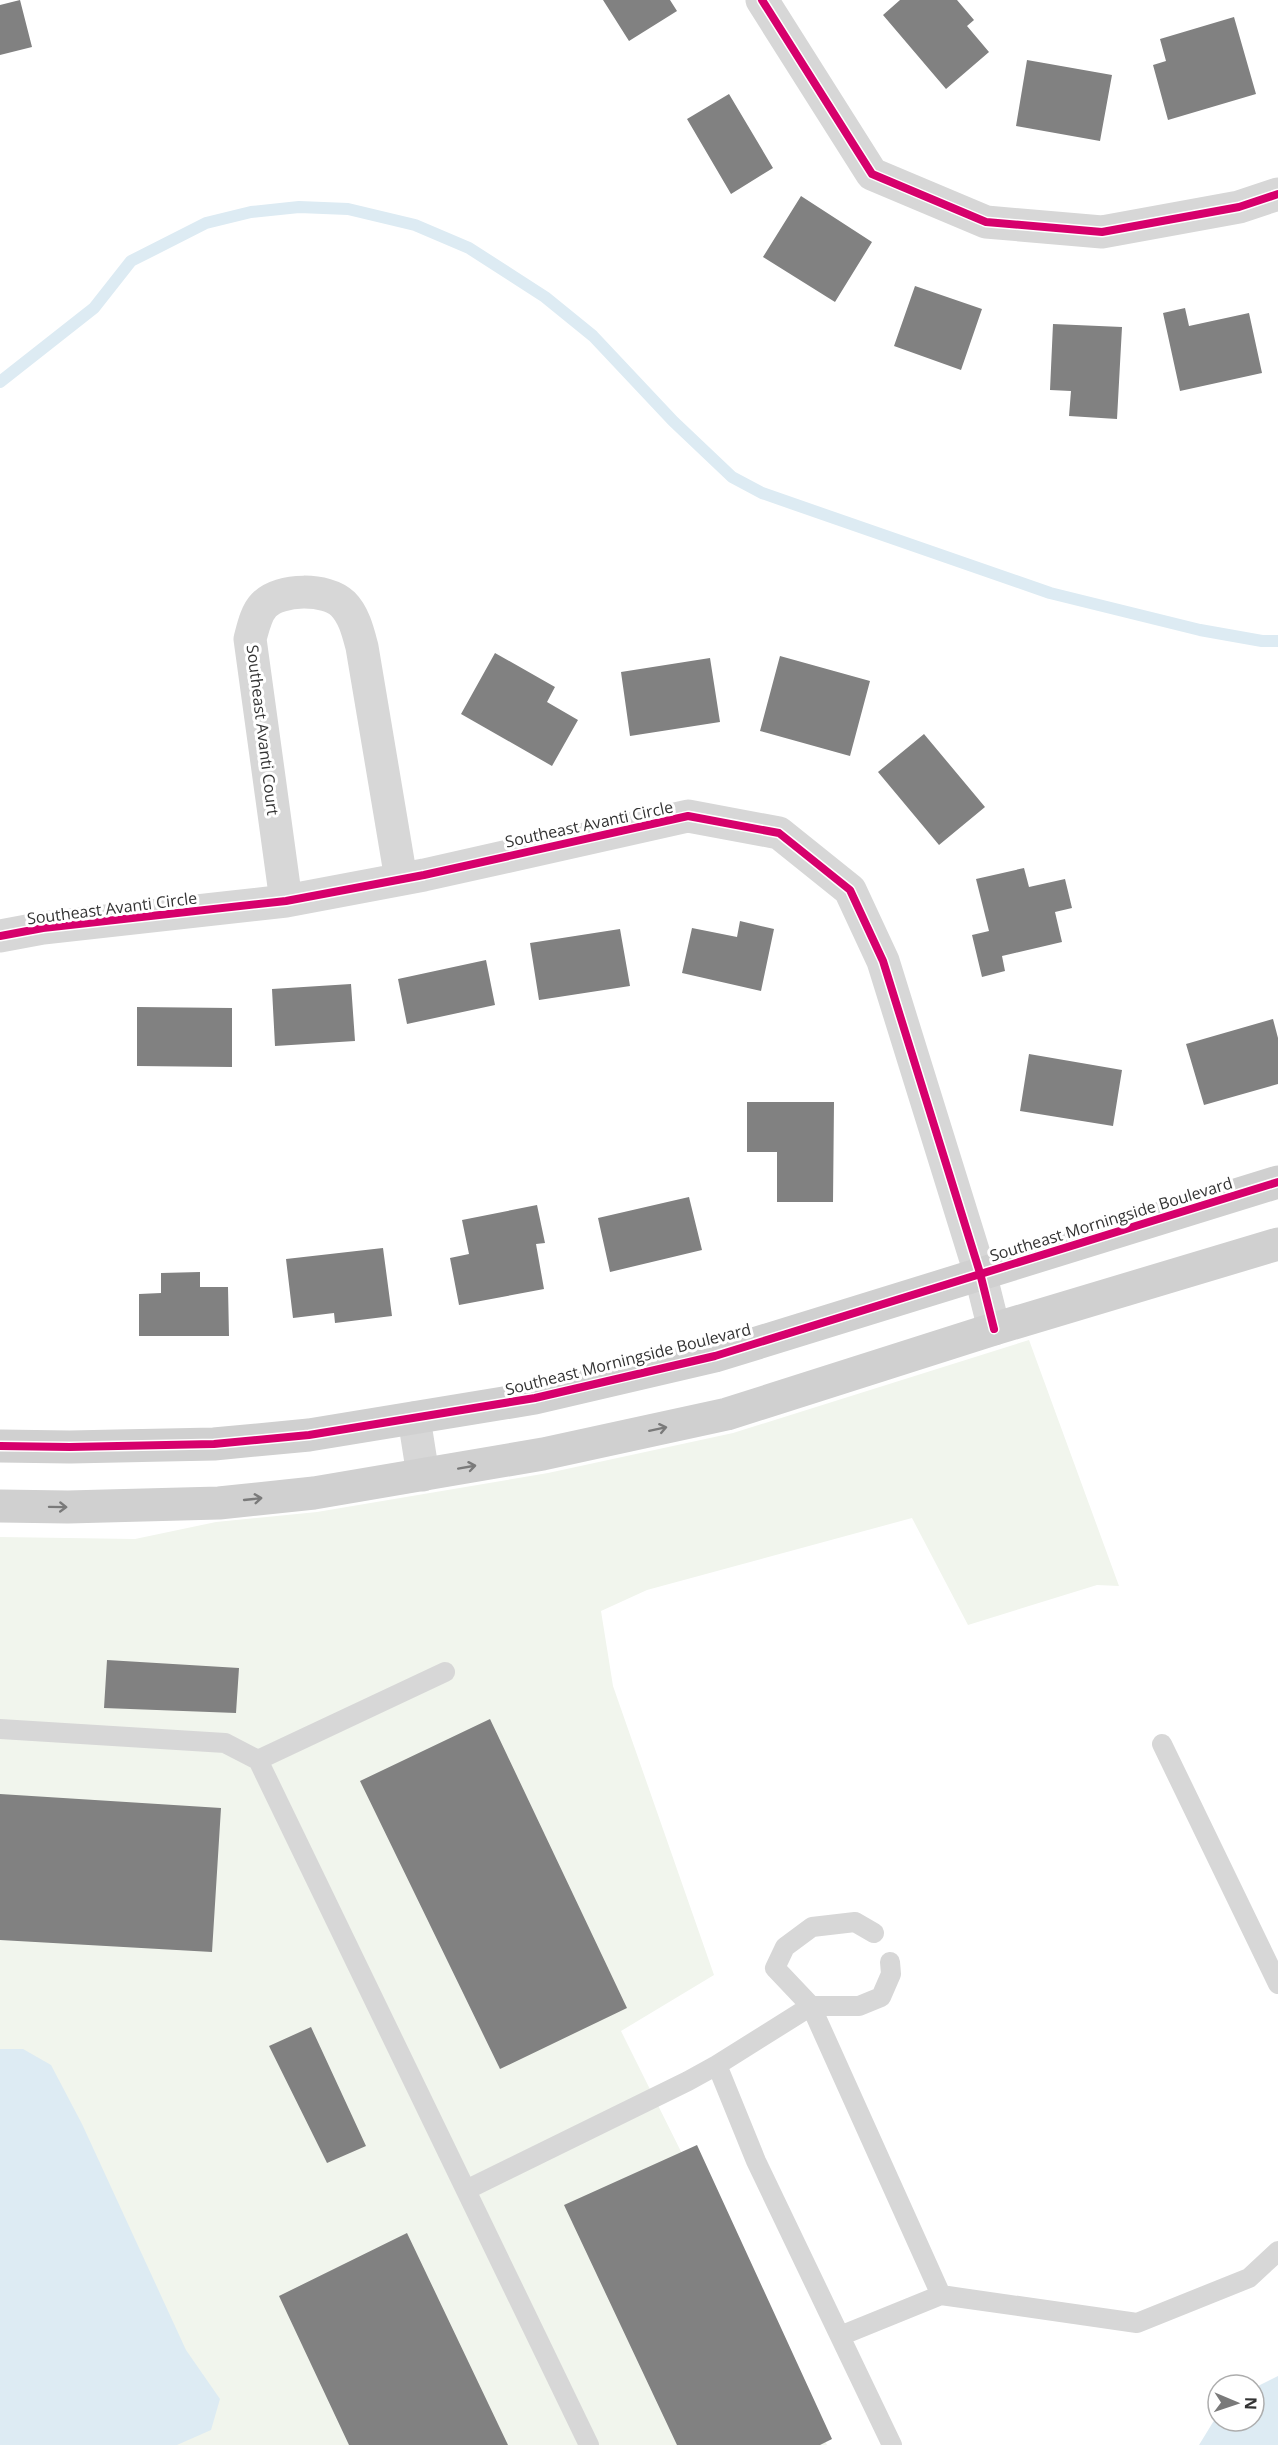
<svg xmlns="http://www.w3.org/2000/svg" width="1278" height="2445" viewBox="0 0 1278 2445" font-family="'Open Sans',sans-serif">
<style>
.green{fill:#f1f5ed}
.water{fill:#ddebf3}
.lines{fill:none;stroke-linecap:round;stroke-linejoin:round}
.stream{stroke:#ddebf3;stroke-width:12}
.building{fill:#818181}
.lane{stroke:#d7d7d7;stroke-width:20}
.street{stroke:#d7d7d7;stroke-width:33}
.secondary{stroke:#d0d0d0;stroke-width:33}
.cycleway-casing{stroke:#fff;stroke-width:11}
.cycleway{stroke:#d6006c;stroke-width:8}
.oneway{stroke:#7a7a7a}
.labels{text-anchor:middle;stroke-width:6;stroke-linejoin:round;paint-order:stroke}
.street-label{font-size:16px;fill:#333;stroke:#fff}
</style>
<rect width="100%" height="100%" fill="#fff"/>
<!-- green -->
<path class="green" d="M1029 1340 1119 1586 1097 1585 968 1625 912 1518 647 1590 601 1611 613 1686 714 1975 621 2031 827 2445H0V1537L135 1539 216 1522 317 1512 548 1473 733 1433Z"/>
<!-- water -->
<path class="water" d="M0 2049H23L51 2065 82 2124 186 2350 220 2399 211 2430 177 2445H0Z
M1278 2376V2445H1199L1218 2414V2421H1254V2388Z"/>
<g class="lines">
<!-- stream -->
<path class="stream" d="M0 382 94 308 131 261 206 223 251 212 299 207 348 209 415 225 469 248 545 297 593 336 673 421 732 477 762 493 1050 593 1200 630 1262 641H1278"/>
</g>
<!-- building -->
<path class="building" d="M20 0 32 47 0 55V5Z
M603 0H670L677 11 629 41Z
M900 0H957L974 20 967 26 989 52 946 89 883 15Z
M1234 17 1256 94 1168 120 1153 65 1166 61 1160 39Z
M1027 60 1112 75 1100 141 1016 126Z
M729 94 773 168 731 194 687 119Z
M801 196 872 242 835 302 763 257Z
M915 286 982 309 961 370 894 346Z
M1185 308 1189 326 1249 313 1262 373 1180 391 1163 313Z
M1053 324 1122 327 1117 419 1069 416 1071 391 1050 390Z
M495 653 555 687 547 702 578 720 552 766 461 714Z
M780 656 870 681 850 756 760 731Z
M710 658 720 722 630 736 621 672Z
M924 734 985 807 939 845 878 772Z
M1024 868 1029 887 1065 879 1072 908 1055 912 1062 942 1002 956 1005 971 982 977 972 935 989 931 976 879Z
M740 921 774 929 761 991 682 973 692 928 737 937Z
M620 929 630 986 539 1000 530 943Z
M486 960 495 1005 407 1024 398 979Z
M351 984 355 1041 275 1046 272 989Z
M137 1007 232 1008V1067L137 1066Z
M1273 1019 1278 1038V1084L1204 1105 1186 1044Z
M1029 1054 1122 1070 1113 1126 1020 1111Z
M747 1102H834L833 1202H777V1152H747Z
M689 1197 702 1250 610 1272 598 1218Z
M537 1205 545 1243 536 1244 544 1289 459 1305 450 1258 469 1254 462 1220Z
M383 1248 392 1316 335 1323 334 1313 293 1318 286 1259Z
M200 1272V1287H228L229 1336H139V1294L161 1293V1273Z
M107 1660 239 1668 236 1713 104 1708Z
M490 1719 627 2008 500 2069 360 1781Z
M0 1794 221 1808 212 1952 0 1940Z
M311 2027 366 2146 327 2163 269 2046Z
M697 2145 832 2439 820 2445H677L564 2205Z
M407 2233 508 2445H349L279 2296Z"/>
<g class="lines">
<!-- lane -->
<path class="lane" d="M445 1672 258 1760 589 2445
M0 1729 225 1743 258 1760
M1162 1744 1278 1984
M874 1933 855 1922 812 1927 785 1947 775 1968 811 2006 941 2295
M890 1962 891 1974 881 1997 859 2006H811L717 2065 756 2161 892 2445
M466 2190 688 2081 717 2065
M840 2336 941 2295 1137 2323 1249 2278 1278 2251"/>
<!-- street -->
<path class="street" d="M762 0 872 174 986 222 1102 232 1239 207 1278 194
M286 901 250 639C253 628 256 613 264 605 280 588 327 588 343 604 354 615 358 632 362 647L401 879
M0 936 43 928 286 901 424 875 688 816 779 833 850 890 883 961 980 1273 994 1329
M414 1418 423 1475"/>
<!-- secondary -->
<path class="secondary" d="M0 1446 70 1447 214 1444 309 1435 535 1398 715 1356 1278 1182
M0 1506 68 1507 219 1503 314 1493 543 1454 727 1414 994 1329 1278 1244"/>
<!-- cycleway casing -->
<g class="cycleway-casing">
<path id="cycleway" d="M762 0 872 174 986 222 1102 232 1239 207 1278 194
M0 936 43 928 286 901 424 875 688 816 779 833 850 890 883 961 980 1273 994 1329
M0 1446 70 1447 214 1444 309 1435 535 1398 715 1356 1278 1182"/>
</g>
<!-- cycleway -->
<use href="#cycleway" class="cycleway"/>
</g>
<!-- one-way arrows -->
<defs><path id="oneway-shaft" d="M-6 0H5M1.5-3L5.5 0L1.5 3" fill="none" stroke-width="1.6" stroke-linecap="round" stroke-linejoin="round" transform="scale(1.5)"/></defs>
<g class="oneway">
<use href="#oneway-shaft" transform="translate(658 1429) rotate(-12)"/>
<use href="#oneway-shaft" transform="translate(467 1467) rotate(-10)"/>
<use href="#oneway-shaft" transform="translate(253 1499) rotate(-6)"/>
<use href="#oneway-shaft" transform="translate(58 1507) rotate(1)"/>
</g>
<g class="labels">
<!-- street labels -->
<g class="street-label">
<text transform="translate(263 730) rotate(83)" y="6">Southeast Avanti Court</text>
<text transform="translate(589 824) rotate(-12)" y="6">Southeast Avanti Circle</text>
<text transform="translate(112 908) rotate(-7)" y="6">Southeast Avanti Circle</text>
<text transform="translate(1111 1219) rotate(-17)" y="6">Southeast Morningside Boulevard</text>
<text transform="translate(628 1359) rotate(-14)" y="6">Southeast Morningside Boulevard</text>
</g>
</g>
<!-- north arrow -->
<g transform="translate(1236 2403) rotate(92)"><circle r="28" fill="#ffffff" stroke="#adadad" stroke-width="1.5"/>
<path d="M0-4.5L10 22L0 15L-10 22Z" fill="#7a7a7a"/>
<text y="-9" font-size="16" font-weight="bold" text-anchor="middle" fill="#333333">N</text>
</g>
</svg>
